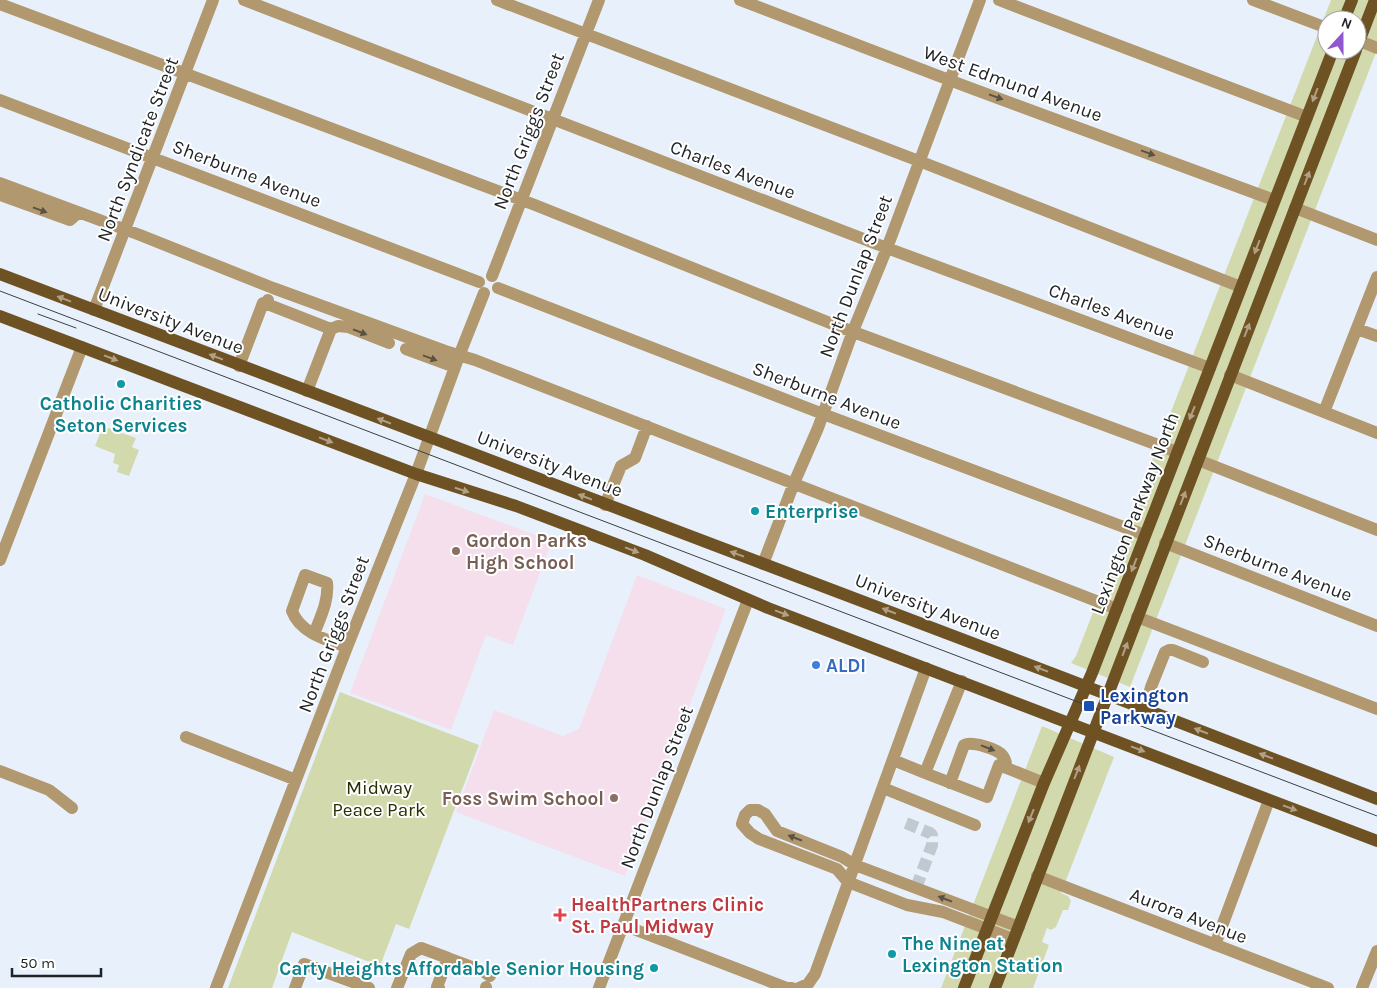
<svg xmlns="http://www.w3.org/2000/svg" width="1377" height="988" viewBox="0 0 1377 988" font-family="Karla,sans-serif">
<style>
.education{fill:#f5dfec}
.green{fill:#d2daad;fill-rule:evenodd}
.lines{fill:none;stroke-linecap:round;stroke-linejoin:round}
.minor-tunnel{stroke:#c0c8d0;stroke-width:12;stroke-dasharray:12 6;stroke-linecap:butt}
.minor{stroke:#b2986e;stroke-width:12}
.major{stroke:#6e5223;stroke-width:12}
.tram{stroke:#3b4043;stroke-width:1}
.oneway{fill:#afa086}
.oneway2{fill:#5a5243}
.culture-dot{fill:#0f9aa8;stroke:#fff;stroke-width:2}
.education-dot{fill:#8d6e63;stroke:#fff;stroke-width:2}
.shop-dot{fill:#3f7fe0;stroke:#fff;stroke-width:2}
.transit-dot{fill:#1a4fb4;stroke:#fff;stroke-width:2}
.health-dot{fill:#e0444e;stroke:#fff;stroke-width:2}
.labels{text-anchor:middle;stroke-width:4;stroke-linejoin:round;paint-order:stroke}
.street-label{font-size:19px;fill:#1f2326;stroke:#fff}
.culture-label{font-size:19px;font-weight:bold;fill:#0d838f;stroke:#fff;text-anchor:start}
.education-label{font-size:19px;font-weight:bold;fill:#785e54;stroke:#fff;text-anchor:start}
.shop-label{font-size:19px;font-weight:bold;fill:#366cbe;stroke:#fff;text-anchor:start}
.transit-label{font-size:19px;font-weight:bold;fill:#164399;stroke:#fff;text-anchor:start}
.park-label{font-size:19px;fill:#2a2f00;stroke:#fff}
.health-label{font-size:19px;font-weight:bold;fill:#be3a42;stroke:#fff;text-anchor:start}
</style>
<rect width="100%" height="100%" fill="#e8f1fb"/>
<!-- education -->
<path class="education" d="M425 494 552 541 513 645 486 635 451 730 350 693Z
M637 575 726 609 625 876 456 812 494 710 563 736 579 729Z"/>
<!-- green -->
<path class="green" d="M1331 0H1377V50L1130 687 1071 663 1076 656ZM1327 20H1357V50H1327Z
M103 426 136 438 132 447 139 450 129 476 117 472 119 465 113 463 115 454 95 446Z
M340 692 479 745 409 929 396 924 380 966 292 932 272 988H228Z
M1042 726 1114 757 1061 893 1068 896 1071 901 1068 910H1063L1056 927 1051 930 1047 928 1042 942 1049 945 1033 988H941Z"/>
<g class="lines">
<!-- minor-tunnel -->
<path class="minor-tunnel" d="M906 823 930 833 932 835V845L916 888"/>
<!-- minor -->
<path class="minor" d="M244 0 887 248 1210 368
M497 0 919 161 1241 287
M740 0 965 86 1274 200
M999 0 1307 117
M1253 0 1327 28
M0 4 535 205 840 327 1177 452
M1357 40 1377 48
M0 100 479 282
M0 183 140 235 273 288 445 351 475 360 1117 609
M0 195 70 220 78 213
M1295 208 1377 240
M492 276 599 0
M498 288 823 414 1145 535
M267 304 331 329 307 391
M94 310 213 0
M331 329 338 326 348 327 389 343
M1357 329 1377 336
M406 349 455 367
M239 366 263 303 267 304 268 300
M1230 375 1377 433
M1324 412 1377 277
M1198 460 1377 530
M605 505 621 466 635 458 647 426
M1165 543 1377 626
M0 560 82 347
M763 564 794 483 818 428 853 331 887 248 980 0
M1137 617 1377 709
M314 634C320 618 329 601 327 583L305 575 292 611C300 633 327 640 347 647
M962 681 925 773 987 797 999 765 1044 783
M1145 709 1151 687 1165 652 1169 650H1173L1203 662
M186 737 296 780
M893 760 925 773
M0 771 49 790 72 808
M950 783 964 745C972 741 998 749 1003 756 1006 760 1006 763 1006 768
M883 788 975 825
M1037 876 1328 988
M623 925 787 988H792
M1013 939 943 912 907 905 848 882 837 869 759 839 750 833 742 824 745 815 750 810H758L765 814 777 831 842 857 855 865 1019 927
M1215 945 1269 800
M448 958 483 971 490 976
M216 988 347 647 416 474 459 356 484 293
M295 988 304 964 369 988
M397 988 411 954 421 948 448 958 437 987 439 988
M486 988V987
M599 988 748 600
M799 988 808 984 815 974 926 668
M1362 988 1377 951"/>
<!-- major -->
<path class="major" d="M1344 20 1352 0
M1357 47 1375 0
M0 274 1067 679 1377 799
M0 316 416 474 516 506 645 555 768 608 1377 841
M964 988 1044 783 1092 673 1333 50
M995 988 1356 50"/>
<!-- tram -->
<path class="tram" d="M0 291 1377 816
M38 314 76 328"/>
</g>
<!-- one-way arrows -->
<defs><path id="oneway-solid" d="M-6-.8H1V-3.2L6.5 0L1 3.2V.8H-6Z" transform="scale(1.25)"/></defs>
<g class="oneway">
<use href="#oneway-solid" transform="translate(1315 95) rotate(111)"/>
<use href="#oneway-solid" transform="translate(1307 178) rotate(-69)"/>
<use href="#oneway-solid" transform="translate(1257 247) rotate(111)"/>
<use href="#oneway-solid" transform="translate(64 299) rotate(-159)"/>
<use href="#oneway-solid" transform="translate(1247 330) rotate(-69)"/>
<use href="#oneway-solid" transform="translate(216 357) rotate(-159)"/>
<use href="#oneway-solid" transform="translate(111 358) rotate(21)"/>
<use href="#oneway-solid" transform="translate(1192 413) rotate(112)"/>
<use href="#oneway-solid" transform="translate(384 421) rotate(-159)"/>
<use href="#oneway-solid" transform="translate(326 440) rotate(21)"/>
<use href="#oneway-solid" transform="translate(462 490) rotate(17)"/>
<use href="#oneway-solid" transform="translate(585 497) rotate(-159)"/>
<use href="#oneway-solid" transform="translate(1183 498) rotate(-69)"/>
<use href="#oneway-solid" transform="translate(632 550) rotate(21)"/>
<use href="#oneway-solid" transform="translate(737 554) rotate(-160)"/>
<use href="#oneway-solid" transform="translate(1134 565) rotate(111)"/>
<use href="#oneway-solid" transform="translate(889 611) rotate(-159)"/>
<use href="#oneway-solid" transform="translate(782 613) rotate(21)"/>
<use href="#oneway-solid" transform="translate(1125 649) rotate(-69)"/>
<use href="#oneway-solid" transform="translate(1041 669) rotate(-159)"/>
<use href="#oneway-solid" transform="translate(1201 731) rotate(-159)"/>
<use href="#oneway-solid" transform="translate(1138 749) rotate(21)"/>
<use href="#oneway-solid" transform="translate(1266 756) rotate(-159)"/>
<use href="#oneway-solid" transform="translate(1077 772) rotate(-69)"/>
<use href="#oneway-solid" transform="translate(1290 808) rotate(20)"/>
<use href="#oneway-solid" transform="translate(1031 816) rotate(112)"/>
</g>
<g class="oneway2">
<use href="#oneway-solid" transform="translate(996 97) rotate(20)"/>
<use href="#oneway-solid" transform="translate(1148 153) rotate(20)"/>
<use href="#oneway-solid" transform="translate(40 210) rotate(20)"/>
<use href="#oneway-solid" transform="translate(360 332) rotate(21)"/>
<use href="#oneway-solid" transform="translate(430 358) rotate(20)"/>
<use href="#oneway-solid" transform="translate(988 748) rotate(21)"/>
<use href="#oneway-solid" transform="translate(795 838) rotate(-159)"/>
<use href="#oneway-solid" transform="translate(945 899) rotate(-159)"/>
</g>
<!-- markers -->
<g class="culture-dot">
<circle cx="121" cy="384" r="5"/>
<circle cx="755" cy="511" r="5"/>
<circle cx="892" cy="954" r="5"/>
<circle cx="654" cy="968" r="5"/>
</g>
<g class="education-dot">
<circle cx="456" cy="551" r="5"/>
<circle cx="614" cy="798" r="5"/>
</g>
<circle class="shop-dot" cx="816" cy="665" r="5"/>
<rect class="transit-dot" x="1083" y="700" width="12" height="12" rx="2.5"/>
<path class="health-dot" d="M557.5 907.5h5v5h5v5h-5v5h-5v-5h-5v-5h5z"/>
<g class="labels">
<!-- street labels -->
<g class="street-label">
<text transform="translate(1013 83) rotate(20)" y="7">West Edmund Avenue</text>
<text transform="translate(528 131) rotate(-69)" y="7">North Griggs Street</text>
<text transform="translate(137 149) rotate(-69)" y="7">North Syndicate Street</text>
<text transform="translate(733 169) rotate(21)" y="7">Charles Avenue</text>
<text transform="translate(247 173) rotate(21)" y="7">Sherburne Avenue</text>
<text transform="translate(855 276) rotate(-69)" y="7">North Dunlap Street</text>
<text transform="translate(1112 311) rotate(20)" y="7">Charles Avenue</text>
<text transform="translate(171 320) rotate(21)" y="7">University Avenue</text>
<text transform="translate(827 395) rotate(21)" y="7">Sherburne Avenue</text>
<text transform="translate(550 463) rotate(21)" y="7">University Avenue</text>
<text transform="translate(1134 513) rotate(-69)" y="7">Lexington Parkway North</text>
<text transform="translate(1278 567) rotate(21)" y="7">Sherburne Avenue</text>
<text transform="translate(928 606) rotate(21)" y="7">University Avenue</text>
<text transform="translate(333 634) rotate(-69)" y="7">North Griggs Street</text>
<text transform="translate(656 787) rotate(-69)" y="7">North Dunlap Street</text>
<text transform="translate(1189 915) rotate(21)" y="7">Aurora Avenue</text>
</g>
<!-- culture labels -->
<g class="culture-label">
<text x="121" y="410" text-anchor="middle">Catholic Charities<tspan x="121" dy="22">Seton Services</tspan></text>
<text x="765" y="518">Enterprise</text>
<text x="902" y="950">The Nine at<tspan x="902" dy="22">Lexington Station</tspan></text>
<text x="644" y="975" text-anchor="end">Carty Heights Affordable Senior Housing</text>
</g>
<!-- education labels -->
<g class="education-label">
<text x="466" y="547">Gordon Parks<tspan x="466" dy="22">High School</tspan></text>
<text x="604" y="805" text-anchor="end">Foss Swim School</text>
</g>
<!-- shop labels -->
<g class="shop-label">
<text x="826" y="672">ALDI</text>
</g>
<!-- transit labels -->
<g class="transit-label">
<text x="1100" y="702">Lexington<tspan x="1100" dy="22">Parkway</tspan></text>
</g>
<!-- park labels -->
<g class="park-label">
<text x="379" y="794">Midway<tspan x="379" dy="22">Peace Park</tspan></text>
</g>
<!-- health labels -->
<g class="health-label">
<text x="571" y="911">HealthPartners Clinic<tspan x="571" dy="22">St. Paul Midway</tspan></text>
</g>
</g>
<!-- north arrow -->
<g transform="translate(1342 35) rotate(21)"><circle r="24" fill="#ffffff" stroke="#a5a7a8"/>
<path d="M0-4L9 19L0 12L-9 19Z" fill="#9157cf"/>
<text y="-8" font-size="14" font-weight="bold" text-anchor="middle" fill="#1f2326">N</text>
</g>
<!-- scale -->
<path d="M12 968v8h89v-8" fill="none" stroke="#1f2326" stroke-width="2.5"/>
<text x="20" y="968" font-size="15" fill="#1f2326" stroke="#ffffff" stroke-width="4" paint-order="stroke">50 m</text>
</svg>
